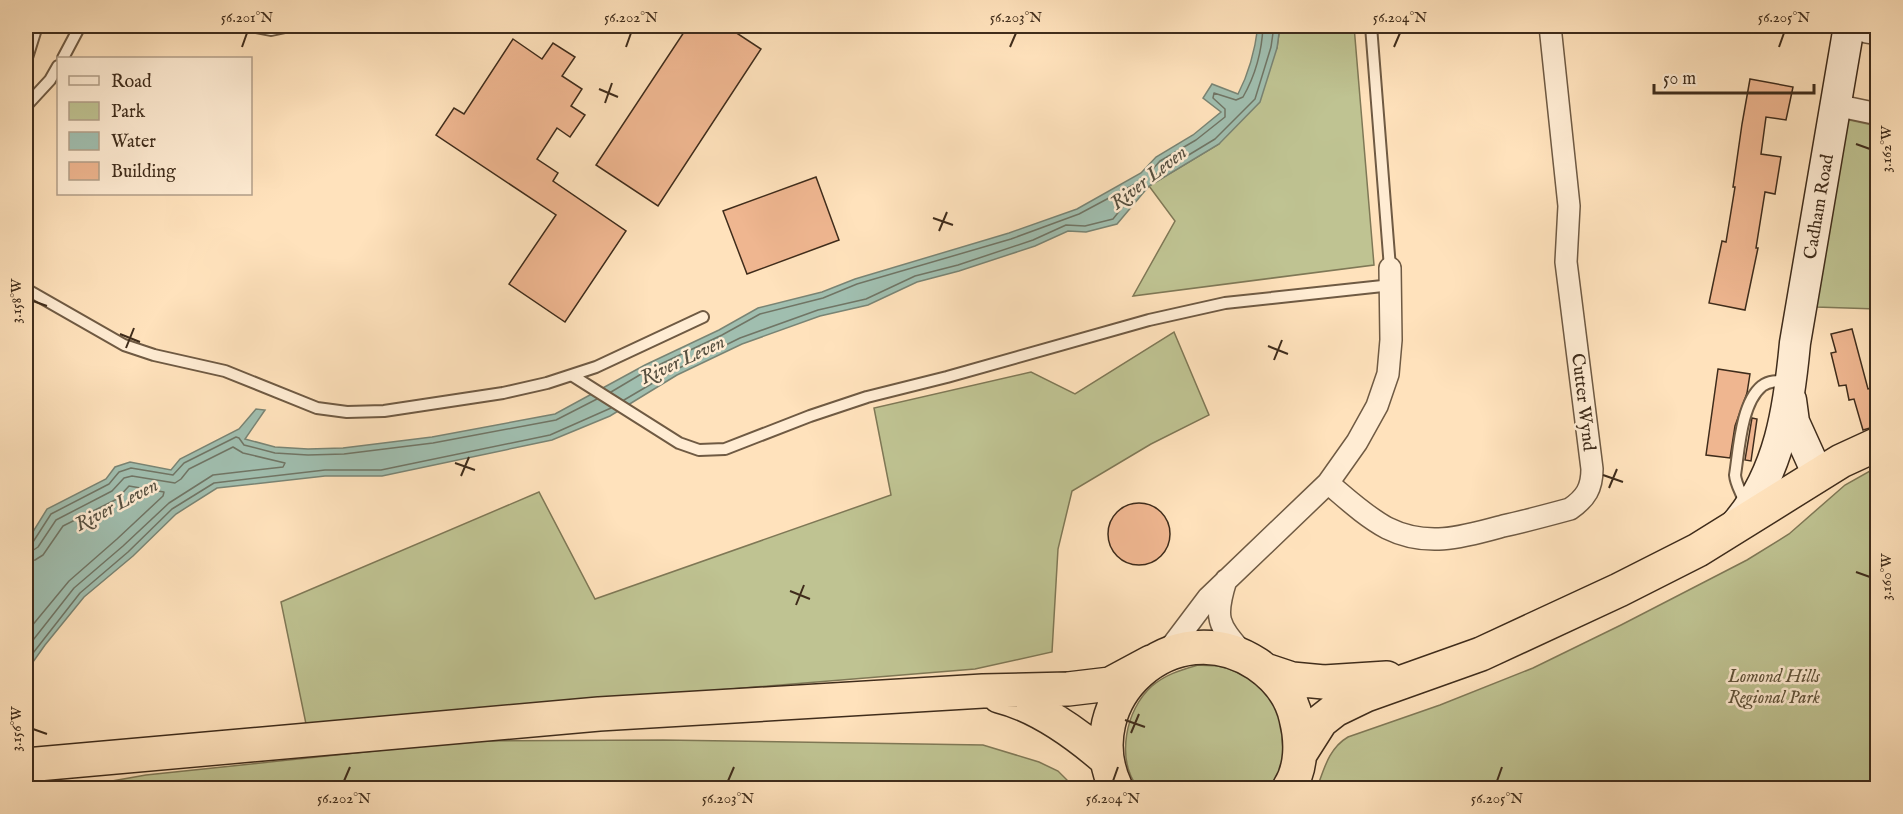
<svg xmlns="http://www.w3.org/2000/svg" width="1903" height="814" viewBox="0 0 1903 814" font-family="'IM FELL English',serif">
<style>
.green{fill:#bfc392;stroke:#7f7856;stroke-width:1.5}
.water{fill:#a0beaf;stroke:#798474;stroke-width:1.5}
.lines{fill:none;stroke-linecap:round;stroke-linejoin:round}
.shore{stroke:#707565;stroke-width:1.5}
.building{fill:#efb690;stroke:#3f2c1b;stroke-width:1.5}
.lane-casing{stroke:#6f5a43;stroke-width:14}
.street-casing{stroke:#6f5a43;stroke-width:24}
.secondary-casing{stroke:#3f2c1b;stroke-width:33}
.highway-casing{stroke:#3f2c1b;stroke-width:36}
.lane{stroke:#ffecd3;stroke-width:10}
.street{stroke:#ffecd3;stroke-width:21}
.secondary{stroke:#ffecd3;stroke-width:30}
.highway{stroke:#ffe2bc;stroke-width:33}
.ticks{fill:none;stroke:#3f2c1b;stroke-width:2}
.labels{text-anchor:middle;stroke-width:5;stroke-linejoin:round;paint-order:stroke}
.street-label{font-size:18px;fill:#3f2c1b;stroke:#ffecd3}
.park-label{font-size:18px;font-style:italic;fill:#5f5239;stroke:#ffecd3}
.water-label{font-size:20px;font-style:italic;fill:#575040;stroke:#ffecd3}
.neatline{fill:none;stroke:#3f2c1b;stroke-width:2}
.ticks-label{font-size:15px;text-anchor:middle;fill:#3f2c1b}
</style>
<rect width="100%" height="100%" fill="#ffe2bc"/>
<filter id="stains"><feTurbulence type="fractalNoise" baseFrequency=".00333" numOctaves="4"/><feColorMatrix values="0 0 0 0 .2 0 0 0 0 .09 0 0 0 0 .02 0 0 0 .5 -.17"/></filter>
<radialGradient id="worn" r=".72"><stop offset=".6" stop-color="#630" stop-opacity="0"/><stop offset="1" stop-color="#630" stop-opacity=".3"/></radialGradient>
<!-- green -->
<path class="green" d="M1280 26H1354L1374 265 1133 296 1175 221 1149 186 1219 144 1277 48Z
M1845 119 1877 126V309L1816 307Z
M1174 332 1209 415 1151 444 1072 491 1058 549 1052 652 975 669 306 724 281 602 539 492 595 599 891 495 874 408 1031 372 1075 394Z
M1877 467V788H1317C1324 769 1329 748 1348 737L1440 705 1533 668 1621 625 1747 560 1789 534 1845 485Z
M1198 665C1207 666 1218 665 1226 668 1269 681 1298 728 1282 772 1280 777 1276 783 1273 788H1138C1116 759 1125 710 1152 686 1166 674 1181 670 1198 665Z
M663 740 983 745 1039 762 1058 771 1075 788H72L146 775 469 741Z"/>
<!-- water -->
<path class="water" d="M1258 26H1280L1277 48 1260 102 1219 144 1149 186 1117 224 1086 232 1068 231 1035 246 959 271 917 282 868 305 820 316 742 344 677 375 610 416 552 440 382 476H325L217 488 176 514 133 556 84 597 45 645 26 672V543L47 509 106 479 115 467 130 462 171 470 180 459 239 429 256 409 265 410 245 439 275 447 308 449 343 448 432 437 555 414 645 365 719 330 758 308 822 292 855 279 1009 233 1077 209 1141 173 1156 157 1193 135 1221 112 1203 98 1212 84 1238 94C1249 73 1255 50 1258 26Z"/>
<g class="lines">
<!-- shore -->
<path class="shore" d="M1263 26C1262 50 1255 76 1243 97L1236 100 1214 93 1213 98 1225 109V117L1196 140 1160 161 1150 172 1151 176H1154L1215 139 1255 99 1271 47 1274 26
M611 392 648 370 722 335 760 314 823 298 857 284 1011 239 1079 214 1137 183 1141 184 1113 219 1085 226 1066 225 1033 240 958 265 915 276 866 299 818 310 740 338 675 370 624 400
M26 545 33 542 51 514 109 484 119 472 131 468 173 475 184 463 236 437 239 438 244 445 275 453 308 455 344 454 433 443 556 420 597 399
M26 552 32 551 38 547 56 520 112 491 124 478 132 476 175 483 181 479 189 469 233 447 243 453 285 463 283 467 213 475 169 503 123 546 74 588 26 649
M26 561 35 560 43 555 63 526 117 499 129 486 164 492 163 496 117 539 69 581 26 633
M26 662 80 593 128 552 172 509 214 483 325 470H381L550 435 611 408"/>
</g>
<!-- building -->
<path class="building" d="M688 26H726L761 49 658 206 596 165Z
M513 39 542 59 553 43 575 57 562 76 582 89 571 106 585 115 570 137 557 128 537 159 558 173 553 181 626 231 565 322 509 284 556 215 436 135 454 108 464 114Z
M1750 79 1793 87 1786 120 1766 117 1761 154 1781 157 1775 194 1765 192 1756 248H1758L1745 310 1709 303 1722 241 1726 242 1735 187H1733L1742 124Z
M816 177 839 240 747 274 723 211Z
M1852 329 1868 389 1878 387V411L1874 412 1877 426 1863 430 1854 399 1849 400 1846 385 1839 386 1831 353 1836 352 1831 334Z
M1718 369 1750 374 1747 393 1735 426 1730 458 1706 455Z
M1752 418 1757 419 1751 461 1745 460Z
M1108 534a31 31 0 1 1 62 0a31 31 0 1 1-62 0Z"/>
<g class="lines">
<!-- lane casing -->
<g class="lane-casing">
<path id="lane" d="M251 26 271 30 290 26
M1371 26 1390 268
M63 58 80 26
M26 61 37 26
M26 106 50 80 58 66
M26 289 124 345 154 355 225 371 317 408 347 412 384 411 503 393 547 383 596 367 703 317
M573 376 679 443 699 450 725 449 810 416 867 397 947 377 1149 320 1225 303 1392 285
M1745 505C1743 494 1736 486 1735 475 1739 450 1741 403 1762 386 1770 380 1780 381 1789 381"/>
</g>
<!-- street casing -->
<g class="street-casing">
<path id="street" d="M1866 32 1878 34
M1835 105 1878 114
M1328 483C1347 499 1365 516 1387 528 1427 548 1463 537 1503 526 1526 521 1548 515 1570 509 1586 498 1592 488 1592 469L1566 262 1569 206 1550 26
M1226 580C1213 621 1219 625 1245 656
M1165 655 1208 598 1328 483 1357 442 1377 406 1388 374 1391 340 1390 268"/>
</g>
<!-- secondary casing -->
<g class="secondary-casing">
<g id="secondary">
<path d="M1791 400 1794 422 1818 475"/>
<path id="s1" d="M1736 524C1780 473 1789 407 1795 343L1849 26"/>
</g>
</g>
<!-- highway casing -->
<g class="highway-casing">
<path id="highway" d="M1268 671 1292 679 1324 682 1387 678
M999 696C1039 706 1076 733 1107 760
M1300 754 1321 721 1335 710 1366 695 1481 654 1619 590 1698 550 1841 461 1878 444
M26 765 599 714 983 691 1068 689 1110 684 1151 662
M1116 788C1074 699 1174 609 1257 664 1276 677 1291 695 1296 718 1302 741 1302 768 1289 788"/>
</g>
<!-- lane -->
<use href="#lane" class="lane"/>
<!-- street -->
<use href="#street" class="street"/>
<!-- secondary -->
<use href="#secondary" class="secondary"/>
<!-- highway -->
<use href="#highway" class="highway"/>
</g>
<!-- ticks -->
<path class="ticks" d="M242 47 247 33M626 47 631 33M1010 47 1016 33M1394 47 1400 33M1779 47 1784 33M599 89 618 97M605 103 612 83M1856 144 1870 149M933 218 953 225M939 231 947 212M33 301 47 306M120 334 140 342M1268 346 1288 354M126 348 134 328M1274 360 1282 340M455 463 475 470M1603 475 1623 482M461 476 469 457M1609 488 1617 469M1856 572 1870 577M790 591 810 599M796 605 804 585M1125 720 1145 727M33 729 47 734M1131 733 1139 714M344 781 350 767M728 781 734 767M1113 781 1118 767M1497 781 1502 767"/>
<g class="labels">
<!-- street labels -->
<g class="street-label">
<text dy="6" stroke="none"><textPath href="#s1" startOffset="332">Cadham Road</textPath></text>
<text transform="translate(1584 402) rotate(83)" y="6">Cutter Wynd</text>
</g>
<!-- park labels -->
<g class="park-label">
<text x="1774" y="682">Lomond Hills<tspan x="1774" dy="21">Regional Park</tspan></text>
</g>
<!-- water labels -->
<g class="water-label">
<text transform="translate(1148 177) rotate(-38)" y="7">River Leven</text>
<text transform="translate(682 359) rotate(-25)" y="7">River Leven</text>
<text transform="translate(116 504) rotate(-28)" y="7">River Leven</text>
</g>
</g>
<!-- margin -->
<rect width="1903" height="814" fill="none" stroke="#ffe2bc" stroke-width="66"/>
<!-- legend -->
<rect x="57" y="57" width="195" height="138" fill="#ffecd3" stroke="#b29f89" stroke-width="1.5"/>
<rect x="69" y="76" width="30" height="9" fill="#ffecd3" stroke="#b29f89" stroke-width="1.5"/>
<text x="111" y="87" font-size="18" fill="#3f2c1b">Road</text>
<rect x="69" y="102" width="30" height="18" fill="#bfc392" stroke="#b29f89" stroke-width="1.5"/>
<text x="111" y="117" font-size="18" fill="#3f2c1b">Park</text>
<rect x="69" y="132" width="30" height="18" fill="#a0beaf" stroke="#b29f89" stroke-width="1.5"/>
<text x="111" y="147" font-size="18" fill="#3f2c1b">Water</text>
<rect x="69" y="162" width="30" height="18" fill="#efb690" stroke="#b29f89" stroke-width="1.5"/>
<text x="111" y="177" font-size="18" fill="#3f2c1b">Building</text>
<!-- scale -->
<path d="M1654 84v9h160v-9" fill="none" stroke="#3f2c1b" stroke-width="3"/>
<text x="1663" y="84" font-size="18" fill="#3f2c1b" stroke="#ffecd3" stroke-width="4.5" paint-order="stroke">50 m</text>
<rect x="33" y="33" width="1837" height="748" class="neatline"/>
<g class="ticks-label">
<text x="247" y="22">56.201°N</text>
<text x="631" y="22">56.202°N</text>
<text x="1016" y="22">56.203°N</text>
<text x="1400" y="22">56.204°N</text>
<text x="1784" y="22">56.205°N</text>
<text transform="translate(1886 149) rotate(-90)" y="5">3.162°W</text>
<text transform="translate(16 301) rotate(-90)" y="5">3.158°W</text>
<text transform="translate(1886 577) rotate(-90)" y="5">3.160°W</text>
<text transform="translate(16 729) rotate(-90)" y="5">3.156°W</text>
<text x="344" y="803">56.202°N</text>
<text x="728" y="803">56.203°N</text>
<text x="1113" y="803">56.204°N</text>
<text x="1497" y="803">56.205°N</text>
</g>
<rect width="100%" height="100%" filter="url(#stains)"/>
<rect width="100%" height="100%" fill="url(#worn)"/>
</svg>
